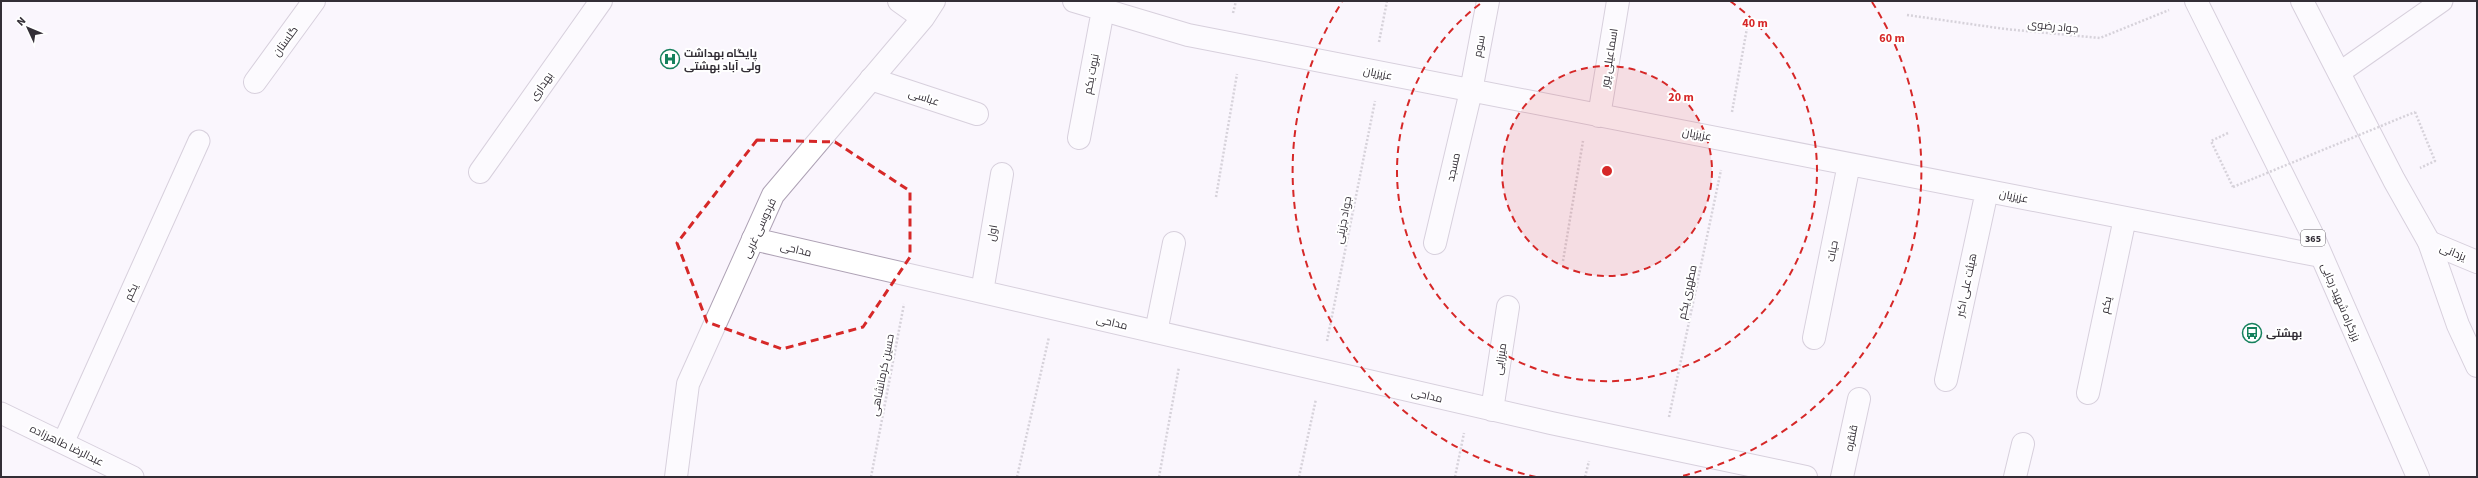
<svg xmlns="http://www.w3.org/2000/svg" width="2478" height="478" viewBox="0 0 2478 478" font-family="'Source Sans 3',Cairo,sans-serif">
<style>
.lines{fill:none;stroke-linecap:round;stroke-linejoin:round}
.lane-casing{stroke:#aea2b5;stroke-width:23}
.street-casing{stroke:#aea2b5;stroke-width:24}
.secondary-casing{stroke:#aea2b5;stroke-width:24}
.highway-casing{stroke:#aea2b5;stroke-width:24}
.path{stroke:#aca7af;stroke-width:2.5;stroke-dasharray:2 2;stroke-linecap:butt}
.lane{stroke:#fff;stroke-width:21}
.street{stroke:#fff;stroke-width:22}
.secondary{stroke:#fff;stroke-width:22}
.highway{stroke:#fff;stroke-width:22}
.path-bridge{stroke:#aca7af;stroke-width:2.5;stroke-dasharray:2 2;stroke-linecap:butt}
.marked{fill:none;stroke:#d62828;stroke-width:3;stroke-dasharray:8 5;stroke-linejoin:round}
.ring{fill:none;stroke:#d62828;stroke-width:2;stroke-dasharray:7 5}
.labels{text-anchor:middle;stroke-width:4;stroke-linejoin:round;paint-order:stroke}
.shield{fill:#fff;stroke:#706d72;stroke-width:1}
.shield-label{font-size:10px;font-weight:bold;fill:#332e36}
.street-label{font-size:11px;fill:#332e36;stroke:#fff}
.poi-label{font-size:11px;font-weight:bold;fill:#332e36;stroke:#fff;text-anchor:start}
.centre{fill:#d62828;stroke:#fff;stroke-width:2}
.ring-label{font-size:12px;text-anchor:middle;font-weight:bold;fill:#d62828;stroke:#fff;stroke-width:4;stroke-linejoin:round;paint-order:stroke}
</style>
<rect width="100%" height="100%" fill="#faf5fd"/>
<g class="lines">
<!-- lane casing -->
<g class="lane-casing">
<path id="lane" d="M2339 73 2442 1
M1 413 133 477
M63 443 199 141"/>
</g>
<!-- street casing -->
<g class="street-casing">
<path id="street" d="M1074 1 1188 35 2321 256
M871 79 977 114
M255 82 314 1
M1599 116 1618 1
M1079 138 1103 10
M480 172 601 1
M753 239 1551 423 1806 477
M1435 243 1471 91 1488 1
M982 292 1002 174
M1156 332 1174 243
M1814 338 1849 164
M1946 380 1987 191
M2088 393 2125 218
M1492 410 1508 307
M1842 477 1859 399
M2015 477 2023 444"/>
</g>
<!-- secondary casing -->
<g class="secondary-casing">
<path id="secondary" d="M899 1 923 18
M2429 242 2477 262
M676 477 688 384 773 195 923 18 934 1"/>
</g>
<!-- highway casing -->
<g class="highway-casing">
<path id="highway" d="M2196 1 2312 234 2418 477
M2302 1 2394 180 2429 242 2458 325 2477 366"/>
</g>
<!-- path -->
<path class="path" d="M1233 13 1236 1
M1907 15 2005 29 2100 38 2169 10
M1379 42 1387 1
M1732 112 1747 28
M2415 112 2435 161 2420 168
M2228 133 2211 141 2233 187
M1216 197 1237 74
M1563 261 1583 141
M1327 341 1375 101
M1669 417 1721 170
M871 477 904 304
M1017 477 1049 337
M1159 477 1179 367
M1299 477 1316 399
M1455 477 1464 433
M1585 477 1589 461"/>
<!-- lane -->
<use href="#lane" class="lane"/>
<!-- street -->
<use href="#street" class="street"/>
<!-- secondary -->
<use href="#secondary" class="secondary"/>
<!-- highway -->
<use href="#highway" class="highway"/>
<!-- path-bridge -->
<path class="path-bridge" d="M2233 187 2415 112"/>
</g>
<!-- marked area -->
<path d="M0 0H2478V478H0ZM757 140 835 142 910 191V257L863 327 782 349 707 322 677 243Z" fill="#faf5fd" fill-opacity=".55" fill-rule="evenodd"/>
<path class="marked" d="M757 140 835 142 910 191V257L863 327 782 349 707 322 677 243Z"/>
<!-- distance rings -->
<circle cx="1607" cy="171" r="105" fill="#d62828" fill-opacity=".12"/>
<g class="ring">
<circle cx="1607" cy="171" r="105"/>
<path d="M1730 1A210 210 0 1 1 1484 1"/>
<path d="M1536 477A314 314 0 0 1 1342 2M1872 2A314 314 0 0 1 1678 477"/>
</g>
<!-- icons -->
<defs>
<g id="hospital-ring" transform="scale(1)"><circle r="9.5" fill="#fff" stroke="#15815d" stroke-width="1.5"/><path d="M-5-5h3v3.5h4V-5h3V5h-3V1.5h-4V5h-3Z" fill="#15815d"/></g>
<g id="bus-ring" transform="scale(1)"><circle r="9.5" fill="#fff" stroke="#15815d" stroke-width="1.5"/><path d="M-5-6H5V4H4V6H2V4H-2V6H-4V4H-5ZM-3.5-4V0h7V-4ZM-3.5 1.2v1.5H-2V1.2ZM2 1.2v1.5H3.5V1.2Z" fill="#15815d"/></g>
</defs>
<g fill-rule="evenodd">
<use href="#hospital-ring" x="670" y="59"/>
<use href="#bus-ring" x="2252" y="333"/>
</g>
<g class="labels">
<!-- shield labels -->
<rect class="shield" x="2301" y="230" width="24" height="16" rx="3"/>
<g class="shield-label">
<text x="2313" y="242">365</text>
</g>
<!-- street labels -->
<g class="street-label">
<text transform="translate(2053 26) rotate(6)" y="4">جواد رضوی</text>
<text transform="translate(285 41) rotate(-54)" y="4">گلستان</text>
<text transform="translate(1479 46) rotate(-79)" y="4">سوم</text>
<text transform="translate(1609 58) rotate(-81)" y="4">اسماعیلی پور</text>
<text transform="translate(1378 73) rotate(11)" y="4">عزیزیان</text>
<text transform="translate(1091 74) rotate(-79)" y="4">نبوت یکم</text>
<text transform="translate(541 86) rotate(-55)" y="4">بهداری</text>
<text transform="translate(924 97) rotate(18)" y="4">عباسی</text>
<text transform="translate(1697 134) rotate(10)" y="4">عزیزیان</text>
<text transform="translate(1453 167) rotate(-77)" y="4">مسجد</text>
<text transform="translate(2014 196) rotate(11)" y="4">عزیزیان</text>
<text transform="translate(1343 220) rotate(-79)" y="4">جواد جزینی</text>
<text transform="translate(759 228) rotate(-65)" y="4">فردوسی غربی</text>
<text transform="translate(992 233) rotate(-80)" y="4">اول</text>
<text transform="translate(796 249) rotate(13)" y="4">مداحی</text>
<text transform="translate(1832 251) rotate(-79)" y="4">حیات</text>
<text transform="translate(2453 252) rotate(22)" y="4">یزدانی</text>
<text transform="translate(1966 285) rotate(-78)" y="4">هیئت علی اکبر</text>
<text transform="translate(131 292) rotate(-66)" y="4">یکم</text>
<text transform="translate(1687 292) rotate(-78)" y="4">مطهری یکم</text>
<text transform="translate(2341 302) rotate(67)" y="4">بزرگراه شهید رجایی</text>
<text transform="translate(2106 305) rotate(-78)" y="4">یکم</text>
<text transform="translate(1112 322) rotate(13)" y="4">مداحی</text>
<text transform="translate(1500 359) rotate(-81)" y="4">میرزایی</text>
<text transform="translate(882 375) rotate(-79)" y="4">حسین کرمانشاهی</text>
<text transform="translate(1427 395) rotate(13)" y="4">مداحی</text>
<text transform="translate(1851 438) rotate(-78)" y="4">قنقره</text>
<text transform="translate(67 445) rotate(26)" y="4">عبدالرضا طاهرزاده</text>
</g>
<!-- poi labels -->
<g class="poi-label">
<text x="684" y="57">پایگاه بهداشت<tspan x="684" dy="13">ولی آباد بهشتی</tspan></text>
<text x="2266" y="337">بهشتی</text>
</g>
</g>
<circle cx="1607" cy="171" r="6" class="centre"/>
<g class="ring-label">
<text x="1755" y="27">40 m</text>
<text x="1892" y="42">60 m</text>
<text x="1681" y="101">20 m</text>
</g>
<!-- border -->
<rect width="2478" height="478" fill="none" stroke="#332e36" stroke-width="4"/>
<!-- north arrow -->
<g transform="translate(28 28) rotate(314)" stroke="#ffffff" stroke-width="3" paint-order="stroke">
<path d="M0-3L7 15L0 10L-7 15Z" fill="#332e36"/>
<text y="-6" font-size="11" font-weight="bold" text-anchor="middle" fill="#332e36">N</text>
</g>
</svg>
